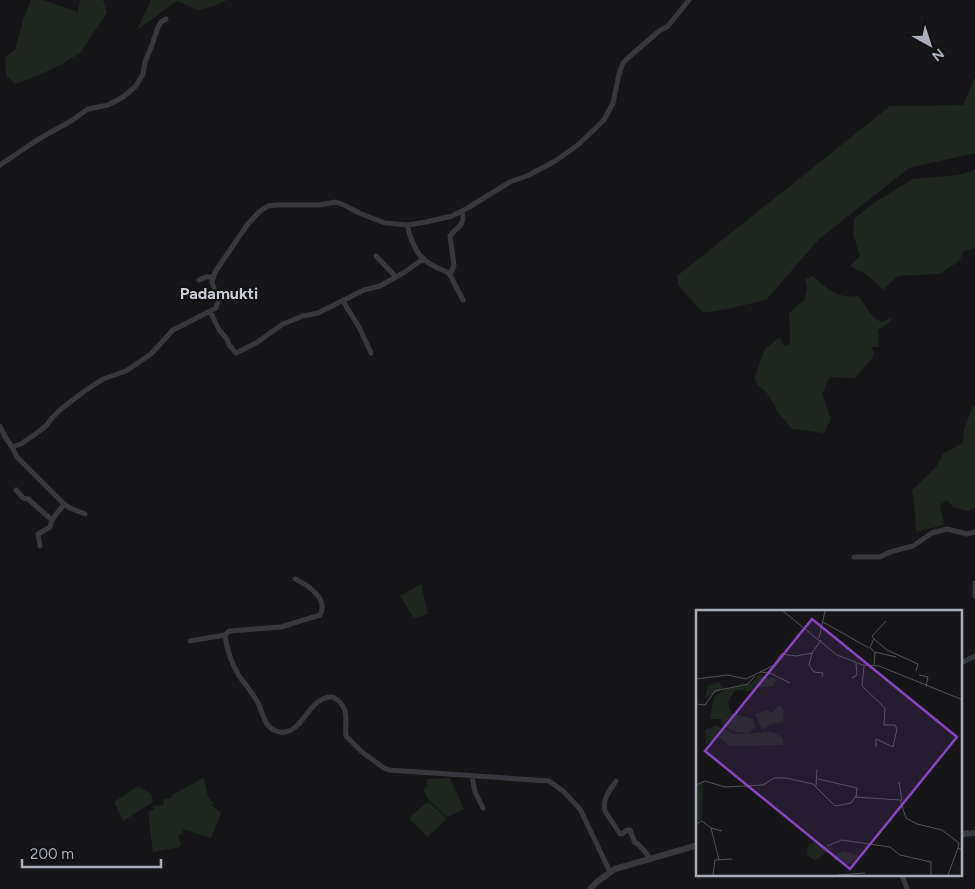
<svg xmlns="http://www.w3.org/2000/svg" width="975" height="889" viewBox="0 0 975 889" font-family="Figtree,sans-serif">
<style>
.green{fill:#1e261f}
.lines{fill:none;stroke-linecap:round;stroke-linejoin:round}
.minor{stroke:#37383d;stroke-width:5}
.tertiary{stroke:#37383d;stroke-width:6}
.labels{text-anchor:middle;stroke-width:4;stroke-linejoin:round;paint-order:stroke}
.quarter-label{font-size:16px;font-weight:bold;fill:#c9ccd4;stroke:#111113}
.inset-road{fill:none;stroke:#505258;stroke-width:1}
.view{fill:#8446be;fill-opacity:0.15;stroke:#8446be;stroke-width:2.5}
.inset-edge{fill:none;stroke:#a8adb8;stroke-width:2.5}
</style>
<rect width="100%" height="100%" fill="#161618"/>
<!-- green -->
<path class="green" d="M31 0H43L78 12 80 0H103L107 13 80 53 62 64 37 76 15 84 6 75 5 57 15 50 23 20Z
M151 0H227L215 6 197 10 177 1 137 30Z
M975 77V153L909 168 819 239 766 300 727 309 703 313 678 285 677 276 890 106 963 105Z
M975 170V248L964 251 959 261 940 274 898 276 883 290 867 275 850 266 860 256 853 234 854 219 875 202 913 179 958 175Z
M813 276C827 289 838 299 858 296 867 306 868 315 881 322L891 318 890 322 878 330 879 340 878 347H871L874 352 872 359 855 378 830 377 822 394 831 419 824 433 792 429 777 411 775 406 767 393 758 385 754 377 757 371 764 350 780 337 783 345 788 346 790 341 789 313 805 299 807 289 805 279Z
M975 405V508L968 511 953 507 947 500 940 505 944 525 916 532 915 512 912 490 936 467 943 454 963 443 964 429 973 406Z
M421 584 428 614 414 618 400 596Z
M204 778 208 797 214 804 211 805 221 813 211 838 183 829V834L178 836 181 844 180 847 153 852 148 812 155 809 152 806 163 805 164 799 172 798 171 795Z
M450 778 464 809 447 817 428 799 423 789 428 786 426 779Z
M138 786 151 794 153 802 123 821 114 802Z
M427 802 429 803H430L447 819 427 837 409 818Z"/>
<g class="lines">
<!-- minor -->
<path class="minor" d="M0 165 37 140 71 121 88 109 108 105 123 97 136 86 143 74 145 62 152 45 158 27 161 22 166 19
M407 225C414 252 420 262 447 272L450 275 463 300
M376 256 396 277
M450 275 454 265 450 236C457 226 466 226 462 211
M199 280 206 277H213
M343 301 360 329 371 353
M210 311 219 330 227 339 229 345 236 353 256 343 283 324 303 316 318 313 364 290 380 286 405 272 423 259
M0 426 5 437 12 447 21 444 34 435 46 426 52 418 61 409 86 390 103 379 126 371 151 354 173 330 216 308 218 302V299L212 282 215 272 247 225 259 212 268 206 278 205H319L336 202 344 205 359 213 385 223 408 225 426 222 452 216 466 209 510 182 529 175 557 160 579 144 604 120 613 103 619 74 623 63 628 58 659 31 668 26 689 0
M12 447 17 457 64 504 70 508 85 514
M16 490 23 498 28 499 52 520
M40 546 38 534 50 527 52 520 64 504
M854 557H880L890 552 913 546 932 533 943 530 947 529 967 534 975 532
M295 579C308 585 329 599 320 615L281 627 229 631 226 634 225 636C227 649 232 664 239 676 245 684 252 692 257 701 261 708 263 719 268 725 271 730 279 733 285 732 305 729 309 696 333 697 352 709 344 719 346 736L362 752 384 768 389 770 549 781 563 791 580 809 610 872
M975 583V596
M190 641 225 635
M961 663 975 656
M472 776 475 792 483 808
M616 781C610 791 602 798 605 811L620 834H622L627 830H630L635 843 638 844 651 859
M902 875 907 889"/>
<!-- tertiary -->
<path class="tertiary" d="M961 834 975 833
M590 889 598 881 615 869 698 845"/>
</g>
<g class="labels">
<!-- quarter labels -->
<g class="quarter-label">
<text x="219" y="299">Padamukti</text>
</g>
</g>
<!-- overview -->
<g transform="translate(696 610)">
<rect width="266" height="266" fill="#161618"/>
<path d="M64 63 73 70 76 67 81 69 77 76 64 77 58 81 39 80 32 92 35 103 57 109 59 117 53 123 39 122 25 115 26 109H14L18 86 33 78 55 74ZM23 72 27 79 9 88 12 75ZM83 95 88 100 87 112 78 113 66 120 59 104 72 100 76 103ZM20 115 39 124 76 122 87 128V135L34 136 23 127 10 134 9 120ZM7 173 6 209 1 211 0 175ZM118 231 128 237 137 238 120 250 114 248 111 243 112 236ZM148 241 162 245V247L148 256 144 248 137 250 139 244Z" fill="#1e261f"/>
<path class="inset-road" d="M87 1 141 45 167 55 183 56 267 90M127 12 173 38M123 28 129 1M178 29 191 40 222 54 220 61M179 42 200 47M116 43 113 55 118 62 127 63 126 67M178 55 179 43 174 37 178 29 176 26 190 11M168 56 166 76 189 98 188 115H199L201 119 197 137 180 129V137M64 62 74 63 94 73M223 65 232 67 230 77M156 68 161 65 160 53M0 69 32 65 50 69 78 55 85 44 100 46 116 43 125 30M0 94 9 95 19 81 52 74 59 66M122 169 161 178 160 187M203 172 206 191M0 175 9 171 29 177 67 175 78 168H90L117 174 139 196 155 193 159 187 204 190 210 208 221 214 246 220 263 233 262 238 267 240M120 176 121 159M0 214 6 211 15 218 26 221M15 218 23 250M131 236 146 230 194 237 204 245 235 252V265M17 265 19 250 36 249M142 265 169 263M252 265 262 238"/>
<path class="view" d="M116 9 261 127 154 259 9 141Z"/>
<rect width="266" height="266" class="inset-edge"/>
</g>
<!-- north arrow -->
<g transform="translate(930 45) rotate(141)" stroke="#111113" stroke-width="4" paint-order="stroke">
<path d="M0-4L9 19L0 12L-9 19Z" fill="#a8adb8"/>
<text y="-8" font-size="14" font-weight="bold" text-anchor="middle" fill="#a8adb8">N</text>
</g>
<!-- scale -->
<path d="M22 859v8h139v-8" fill="none" stroke="#a8adb8" stroke-width="2.5"/>
<text x="30" y="859" font-size="15" fill="#a8adb8" stroke="#111113" stroke-width="4" paint-order="stroke">200 m</text>
</svg>
